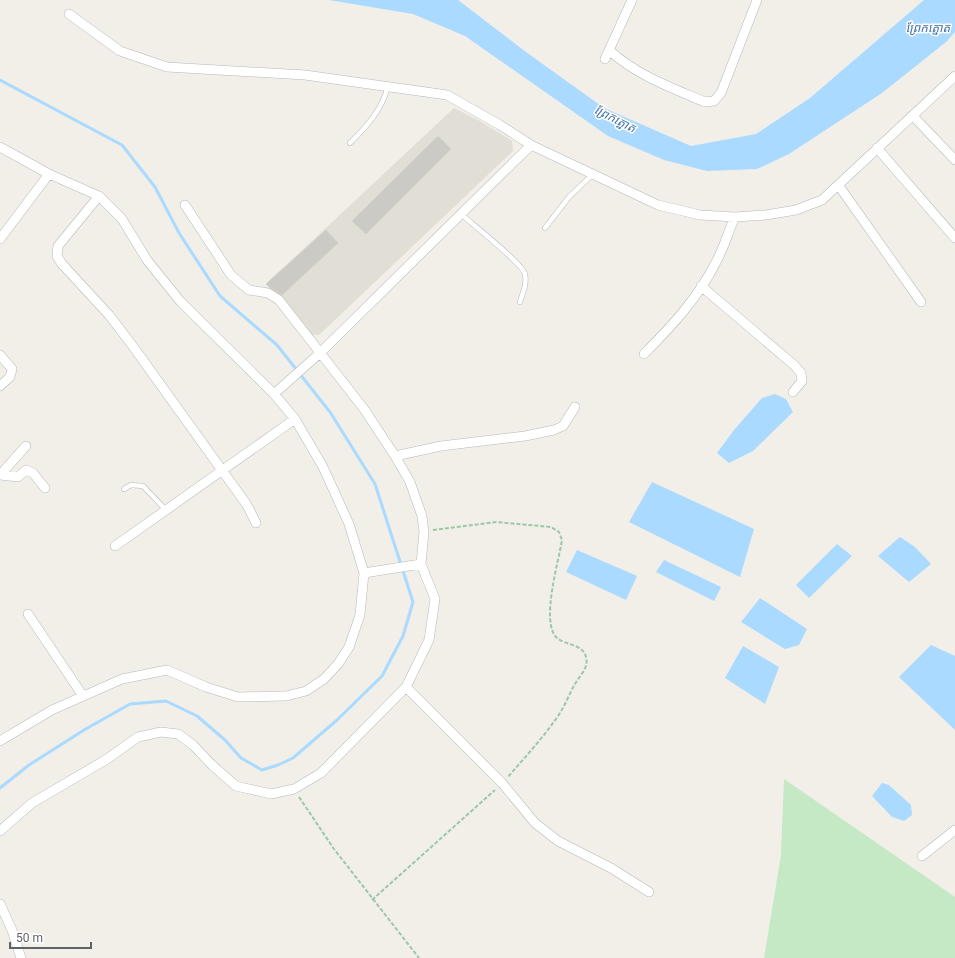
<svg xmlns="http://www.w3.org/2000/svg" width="955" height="958" viewBox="0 0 955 958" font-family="Roboto,'Noto Sans Khmer',sans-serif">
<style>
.education{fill:#e1ded6}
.green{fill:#c5e8c5}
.water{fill:#aadaff}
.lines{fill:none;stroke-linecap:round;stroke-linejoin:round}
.stream{stroke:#aadaff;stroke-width:3}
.building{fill:#cccac5;stroke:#d6d1c6}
.lane-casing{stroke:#b5b8bc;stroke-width:5.5}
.street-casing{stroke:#b5b8bc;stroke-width:10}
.path{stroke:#9cc7a9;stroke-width:2;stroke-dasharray:4 2;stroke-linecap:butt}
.lane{stroke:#fff;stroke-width:4.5}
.street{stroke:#fff;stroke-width:9}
.labels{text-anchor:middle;stroke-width:3;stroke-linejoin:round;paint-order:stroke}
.water-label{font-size:12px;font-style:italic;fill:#4174aa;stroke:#fff}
</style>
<rect width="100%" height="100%" fill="#f1efe8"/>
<!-- education -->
<path class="education" d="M454 108 480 121 512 141 513 151 319 335H312L266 284Z"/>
<!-- green -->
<path class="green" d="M784 779 955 897V958H764L781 855Z"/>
<!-- water -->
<path class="water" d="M329 0H458L526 52 604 108 691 146 756 134 810 98 924 0H955V32L946 42 882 93 789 154 757 169 707 171 664 160 608 136 465 36 413 14Z
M775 394 786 399 793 412 753 451 729 463 717 453 734 430 762 398Z
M652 482 754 529 740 577 629 522Z
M900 537 915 547 931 564 909 582 878 556Z
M837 544 852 556 809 598 796 585Z
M577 550 637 576 626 600 566 572Z
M664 560 721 587 714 601 656 572Z
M760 598 807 629 799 645 785 649 741 622Z
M931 645 955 656V730L899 677Z
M743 646 779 667 765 704 725 678Z
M882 783 889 785 911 805 912 815 904 821 892 817 872 796Z"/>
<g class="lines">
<!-- stream -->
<path class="stream" d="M0 80 122 145 155 187 179 233 220 296 277 345 330 412 375 484 413 602 403 636 382 676 337 720 293 758 278 765 262 770 241 758 225 740 197 716 166 701 130 704 84 730 29 765 0 788"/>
</g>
<!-- building -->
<path class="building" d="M438 136 451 149 366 234 352 221Z
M326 230 338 243 282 295 269 287 266 284Z"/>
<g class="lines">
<!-- lane casing -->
<g class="lane-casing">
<path id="lane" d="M350 143C367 126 382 110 388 86
M461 214C472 224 523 264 525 274 527 284 523 292 520 302
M545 228 569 197 592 175
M124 489 131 485 143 486 165 509"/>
</g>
<!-- street casing -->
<g class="street-casing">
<path id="street" d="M69 14 120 51 167 67 305 75 447 95 500 125 531 145
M609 50C636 75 672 88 705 102L714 101 721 93 757 0
M605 59 632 0
M913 116 955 160
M0 147 49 174 99 196 122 219 147 260 180 301 274 394 295 419 323 467 349 524 364 573 360 615 349 647 338 664 324 679 306 691 286 696 238 697 206 687 167 670 122 679 52 710 0 741
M877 148 955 238
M839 186 921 302
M99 196 58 246 57 256 62 264 109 315 132 345 247 505 256 523
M0 239 49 174
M701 286 794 365 801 373 802 381 793 392
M644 354C671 327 699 297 716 262 724 248 728 232 735 217
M0 355 12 369 10 377 0 386
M274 394 321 352 531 145 658 205 700 215 735 217 766 215 796 210 822 200 955 76
M395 456 441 446 525 436 554 430 563 426 575 407
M1 474 26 446
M0 475 18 477 26 470 33 473 45 488
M115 546 295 419
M364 573 421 564
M28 614 83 696
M406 687 502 783 535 823 558 841 611 868 649 892
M0 831 32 803 107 759 138 737 161 732 178 734 193 745 212 765 236 786 271 794 294 789 321 773 406 687 429 640 435 599 421 564 424 532 422 516 410 482 395 456 364 409 279 300 268 293 249 290 231 275 185 205
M922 856 955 830
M0 904 12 930 21 958"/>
</g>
<!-- path -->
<path class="path" d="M433 530 496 522 551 527 559 532 562 540C559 560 540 623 557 638 565 645 583 644 586 657 589 668 580 675 575 684 569 694 565 706 558 716 543 738 525 757 508 777
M299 797 334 849 419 958
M372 900 495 790"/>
<!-- lane -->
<use href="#lane" class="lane"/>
<!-- street -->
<use href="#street" class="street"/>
</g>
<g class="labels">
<!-- water labels -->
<g class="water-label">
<text x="928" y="32">ព្រែកត្នោត</text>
<text transform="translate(615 119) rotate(27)" y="4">ព្រែកត្នោត</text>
</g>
</g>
<!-- scale -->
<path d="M10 942v6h81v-6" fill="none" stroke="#5f6368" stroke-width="2"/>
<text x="16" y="942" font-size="12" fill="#5f6368" stroke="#ffffff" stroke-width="3" paint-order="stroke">50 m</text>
</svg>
